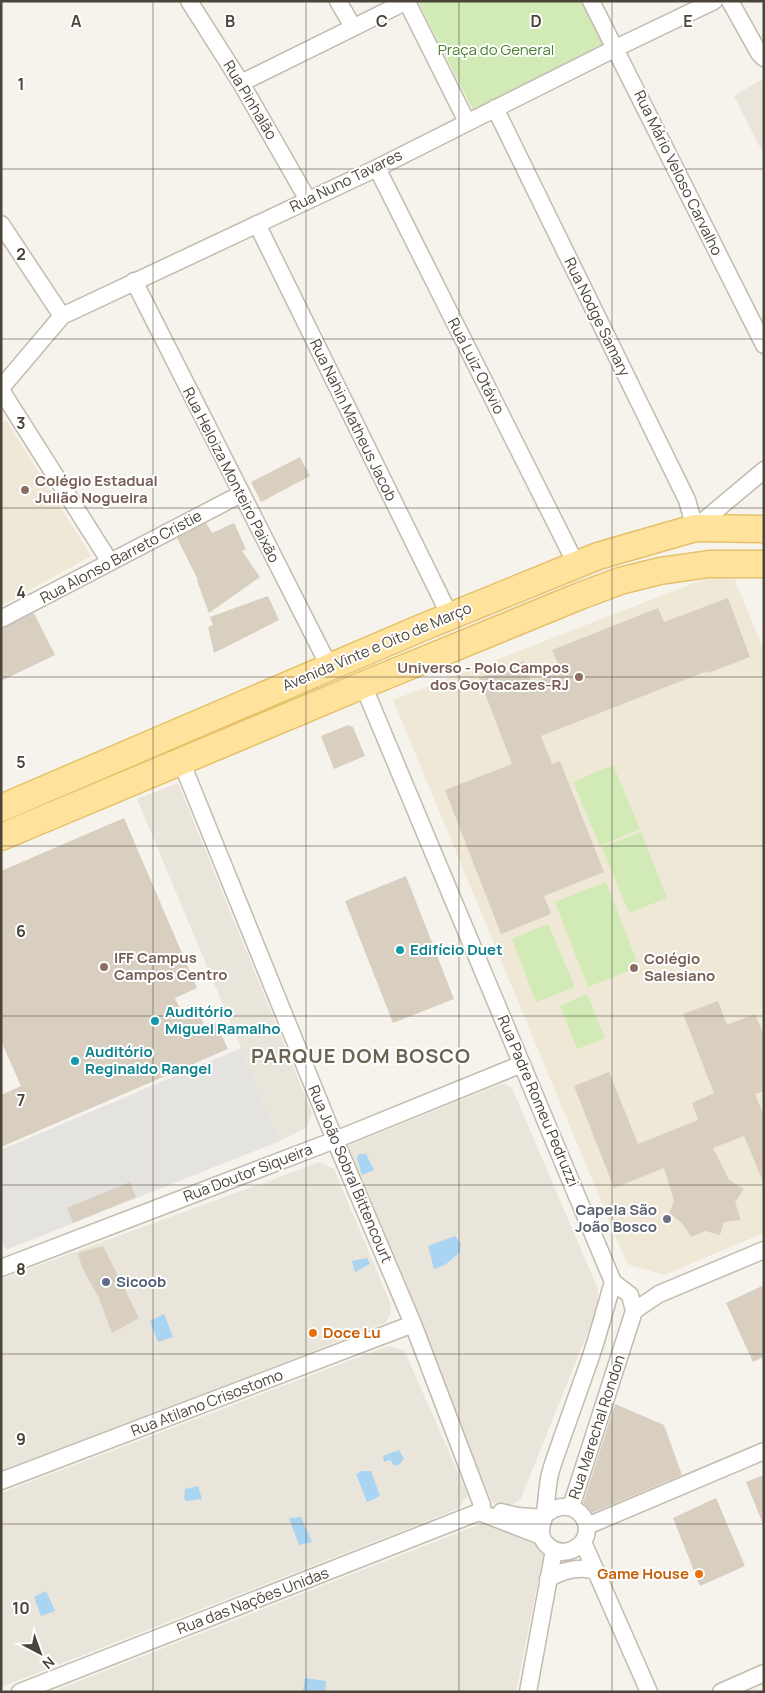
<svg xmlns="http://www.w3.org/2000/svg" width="765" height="1693" viewBox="0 0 765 1693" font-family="Manrope,sans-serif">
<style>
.residential{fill:#eae5da}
.education{fill:#efe8d6}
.green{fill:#d2eab5}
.parking{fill:#e5e3e0}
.water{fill:#a9d4f2}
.building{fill:#d8cfc1}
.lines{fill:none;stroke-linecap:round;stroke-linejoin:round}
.street-casing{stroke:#c2bbae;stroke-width:19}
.primary-casing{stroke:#e6c16a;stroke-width:29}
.street{stroke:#fff;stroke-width:16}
.primary{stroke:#ffe39c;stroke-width:26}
.grid{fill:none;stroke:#4b4439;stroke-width:1;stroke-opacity:0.55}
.education-dot{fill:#8d6e63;stroke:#fff;stroke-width:2}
.culture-dot{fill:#0f9aa8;stroke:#fff;stroke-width:2}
.worship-dot{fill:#6b7280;stroke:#fff;stroke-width:2}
.service-dot{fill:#5c6f8a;stroke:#fff;stroke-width:2}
.food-dot{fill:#e8710a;stroke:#fff;stroke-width:2}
.labels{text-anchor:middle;stroke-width:4;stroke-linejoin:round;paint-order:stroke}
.park-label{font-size:15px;fill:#4a7f2a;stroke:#fff}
.street-label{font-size:15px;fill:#4b4439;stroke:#fff}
.education-label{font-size:15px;font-weight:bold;fill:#785e54;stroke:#fff;text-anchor:start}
.culture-label{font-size:15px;font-weight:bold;fill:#0d838f;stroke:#fff;text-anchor:start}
.worship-label{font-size:15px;font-weight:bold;fill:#5b616d;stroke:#fff;text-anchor:end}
.service-label{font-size:15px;font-weight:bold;fill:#4e5e75;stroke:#fff;text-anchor:start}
.food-label{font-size:15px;font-weight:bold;fill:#c56008;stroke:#fff;text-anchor:start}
.district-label{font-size:20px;font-weight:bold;letter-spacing:1px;fill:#6e6250;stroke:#fff}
.grid-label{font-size:16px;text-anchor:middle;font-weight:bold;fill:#4b4439;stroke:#fff;stroke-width:4;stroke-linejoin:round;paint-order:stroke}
</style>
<rect width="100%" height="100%" fill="#f6f3ec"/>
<!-- residential -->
<path class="residential" d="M764 78V155L734 96Z
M178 783 312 1113 306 1128 280 1141 137 799Z
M504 1083 512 1088 598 1289V1306L591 1324 521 1498 512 1505 503 1507 492 1502 347 1146Z
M320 1162 334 1169 391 1305 390 1315 385 1323 1 1473V1279Z
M388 1346 404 1350 468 1495 458 1509 1 1687V1493Z
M487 1523 534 1543 544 1551 516 1692H51L470 1528Z"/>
<!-- education -->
<path class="education" d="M6 420 91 556 1 606V425Z
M733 575 764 651V1233L664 1275 627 1264 393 700 702 580Z"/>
<!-- green -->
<path class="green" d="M420 1H585L608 47 475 114 418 2Z
M613 765 640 829 600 846 573 782Z
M641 832 667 898 629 913 602 847Z
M606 882 639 967 588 987 555 902Z
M548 924 575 987 536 1002 512 939Z
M587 994 605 1038 577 1049 560 1006Z"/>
<!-- parking -->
<path class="parking" d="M241 1048 280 1141 6 1250 1 1238V1150Z"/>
<!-- water -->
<path class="water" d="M359 1154H366L374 1170 362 1175 357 1158Z
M455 1236 461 1244 460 1252 445 1265 434 1269 428 1246Z
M367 1258 370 1264 355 1272 352 1261Z
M164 1314 173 1337 158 1342 150 1321Z
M399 1450 404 1459 400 1464 395 1466 390 1460 384 1462 383 1456Z
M362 1471H371L380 1496 367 1502 356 1474Z
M198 1486 202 1499 186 1501 184 1498 185 1489Z
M301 1517 312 1542 299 1545 289 1518Z
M46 1591 55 1611 41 1616 34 1597Z
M305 1678 326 1681 325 1692H303Z"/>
<!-- building -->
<path class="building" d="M300 457 310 476 261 502 251 482Z
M206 523 212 533 234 523 246 549 242 551 260 577 209 613 197 581 198 580 177 538Z
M268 596 279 620 214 653 208 627 213 625 210 617Z
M728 598 750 657 708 673 707 671 541 736 552 764 560 761 604 872 544 896 551 914 501 934 445 790 512 764 479 678 524 661 532 683 561 671 552 650 658 608 664 622Z
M34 613 55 655 1 681V629Z
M348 725 353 727 365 756 334 769 321 736Z
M124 818 197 988 175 998 185 1019 199 1013 205 1027 216 1023 228 1049 1 1147V1095L21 1086 1 1041V871Z
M406 876 454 999 393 1023 345 901Z
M718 1001 727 1025 755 1014 764 1036V1091L755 1094 764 1116V1184L744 1136 713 1148 729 1180 744 1189 735 1202 741 1220 724 1222 720 1235 705 1231 691 1237 682 1223 669 1213 674 1201 664 1168 614 1188 574 1086 609 1072 638 1144 698 1120 692 1103 714 1093 683 1014Z
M130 1182 136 1197 73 1223 67 1208Z
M103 1246 139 1318 112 1333 98 1296 82 1268 78 1253Z
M764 1285V1357L753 1362 726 1303Z
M615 1404 664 1425 682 1475 592 1513 583 1503Z
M764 1475V1524H763L746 1482Z
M716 1498 745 1566 700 1586 673 1518Z"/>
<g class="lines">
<!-- street casing -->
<g class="street-casing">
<path id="street" d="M189 1 241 83 308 200
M338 1 353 27
M591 1 764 345
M730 1 759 53 764 58
M407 2 467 122
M241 83 407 1
M495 108 687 500 695 528 764 470
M377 168 576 564
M1 224 62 316
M257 224 450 616
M134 281 330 668
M1 388 62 316 377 168 616 48 714 1
M1 390 110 562
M1 619 241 494
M363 685 613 1282C605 1309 598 1336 589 1362 580 1387 571 1413 562 1438 558 1450 553 1462 550 1474 547 1486 547 1499 545 1512 544 1520 540 1525 541 1534 543 1544 552 1551 562 1552 570 1552 577 1548 582 1543 598 1523 572 1492 545 1515
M181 761 335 1140 413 1324 482 1505
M1 1268 335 1140 522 1064
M634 1311 659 1294 764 1250
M1 1481 413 1324
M571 1507 634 1311 630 1295 613 1282
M479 1512 541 1536
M501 1512 518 1516 544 1518
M587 1526 764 1451
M583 1542 649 1692
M548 1579C563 1570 580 1566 596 1571
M20 1692 479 1512 482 1505
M528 1692 554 1550
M721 1692 764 1673"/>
</g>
<!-- primary casing -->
<g class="primary-casing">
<path id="primary" d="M1 808 421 628 598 556 695 528 764 529
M1 837 363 685 580 596 620 581 660 571 709 564H764"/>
</g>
<!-- street -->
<use href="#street" class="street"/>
<!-- primary -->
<use href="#primary" class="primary"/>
</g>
<!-- grid -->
<path class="grid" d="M153 1V1692M306 1V1692M459 1V1692M612 1V1692M1 169H764M1 339H764M1 508H764M1 677H764M1 846H764M1 1016H764M1 1185H764M1 1354H764M1 1524H764"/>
<!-- markers -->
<g class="education-dot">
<circle cx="25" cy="490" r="5"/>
<circle cx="579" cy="677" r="5"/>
<circle cx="104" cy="967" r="5"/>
<circle cx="634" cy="968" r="5"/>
</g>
<g class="culture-dot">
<circle cx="400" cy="950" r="5"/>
<circle cx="155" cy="1021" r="5"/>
<circle cx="75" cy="1061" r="5"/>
</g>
<circle class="worship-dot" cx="667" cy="1219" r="5"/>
<circle class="service-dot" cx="106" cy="1282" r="5"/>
<g class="food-dot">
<circle cx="313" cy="1333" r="5"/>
<circle cx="699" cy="1574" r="5"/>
</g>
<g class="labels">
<!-- park labels -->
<g class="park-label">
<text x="496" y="55">Praça do General</text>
</g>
<!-- street labels -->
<g class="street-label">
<text transform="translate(250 100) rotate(59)" y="5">Rua Pinhalão</text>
<text transform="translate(678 173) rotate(64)" y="5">Rua Mário Veloso Carvalho</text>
<text transform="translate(346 181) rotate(-26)" y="5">Rua Nuno Tavares</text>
<text transform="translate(597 317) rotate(64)" y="5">Rua Nodge Samary</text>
<text transform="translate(476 366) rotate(63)" y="5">Rua Luiz Otávio</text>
<text transform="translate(353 420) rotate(64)" y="5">Rua Nahin Matheus Jacob</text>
<text transform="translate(231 475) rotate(63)" y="5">Rua Heloiza Monteiro Paixão</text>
<text transform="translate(121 557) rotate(-28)" y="5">Rua Alonso Barreto Cristie</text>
<text transform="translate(377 647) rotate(-23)" y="5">Avenida Vinte e Oito de Março</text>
<text transform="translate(538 1101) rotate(67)" y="5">Rua Padre Romeu Pedruzzi</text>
<text transform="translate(248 1173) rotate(-21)" y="5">Rua Doutor Siqueira</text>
<text transform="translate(350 1174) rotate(67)" y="5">Rua João Sobral Bittencourt</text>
<text transform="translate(207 1403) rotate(-21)" y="5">Rua Atilano Crisostomo</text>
<text transform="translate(597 1427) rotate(-72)" y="5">Rua Marechal Rondon</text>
<text transform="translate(253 1601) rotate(-21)" y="5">Rua das Nações Unidas</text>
</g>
<!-- education labels -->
<g class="education-label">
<text x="35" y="486">Colégio Estadual<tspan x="35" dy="17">Julião Nogueira</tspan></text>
<text x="569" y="673" text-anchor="end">Universo - Polo Campos<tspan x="569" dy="17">dos Goytacazes-RJ</tspan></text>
<text x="114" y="963">IFF Campus<tspan x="114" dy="17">Campos Centro</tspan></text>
<text x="644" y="964">Colégio<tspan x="644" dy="17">Salesiano</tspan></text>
</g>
<!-- culture labels -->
<g class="culture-label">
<text x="410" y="955">Edifício Duet</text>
<text x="165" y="1017">Auditório<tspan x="165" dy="17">Miguel Ramalho</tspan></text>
<text x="85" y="1057">Auditório<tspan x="85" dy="17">Reginaldo Rangel</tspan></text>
</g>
<!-- worship labels -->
<g class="worship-label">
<text x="657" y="1215">Capela São<tspan x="657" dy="17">João Bosco</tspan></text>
</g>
<!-- service labels -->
<g class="service-label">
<text x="116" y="1287">Sicoob</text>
</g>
<!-- food labels -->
<g class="food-label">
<text x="323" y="1338">Doce Lu</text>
<text x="689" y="1579" text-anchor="end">Game House</text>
</g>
<!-- district labels -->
<g class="district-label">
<text x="361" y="1063">PARQUE DOM BOSCO</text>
</g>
</g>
<g class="grid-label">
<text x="76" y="27">A</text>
<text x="230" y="27">B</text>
<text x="382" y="27">C</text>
<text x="536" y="27">D</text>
<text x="688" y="27">E</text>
<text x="21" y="90">1</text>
<text x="21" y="260">2</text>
<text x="21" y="429">3</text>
<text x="21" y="598">4</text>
<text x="21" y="768">5</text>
<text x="21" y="937">6</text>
<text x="21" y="1106">7</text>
<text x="21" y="1275">8</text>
<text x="21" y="1445">9</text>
<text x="21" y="1614">10</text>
</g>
<!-- border -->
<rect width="765" height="1693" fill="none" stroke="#4b4439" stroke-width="5"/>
<!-- north arrow -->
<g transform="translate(40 1653) rotate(139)" stroke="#ffffff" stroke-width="4" paint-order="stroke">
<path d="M0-4L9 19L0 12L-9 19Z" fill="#4b4439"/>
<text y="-8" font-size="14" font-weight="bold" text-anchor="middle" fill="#4b4439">N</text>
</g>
</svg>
